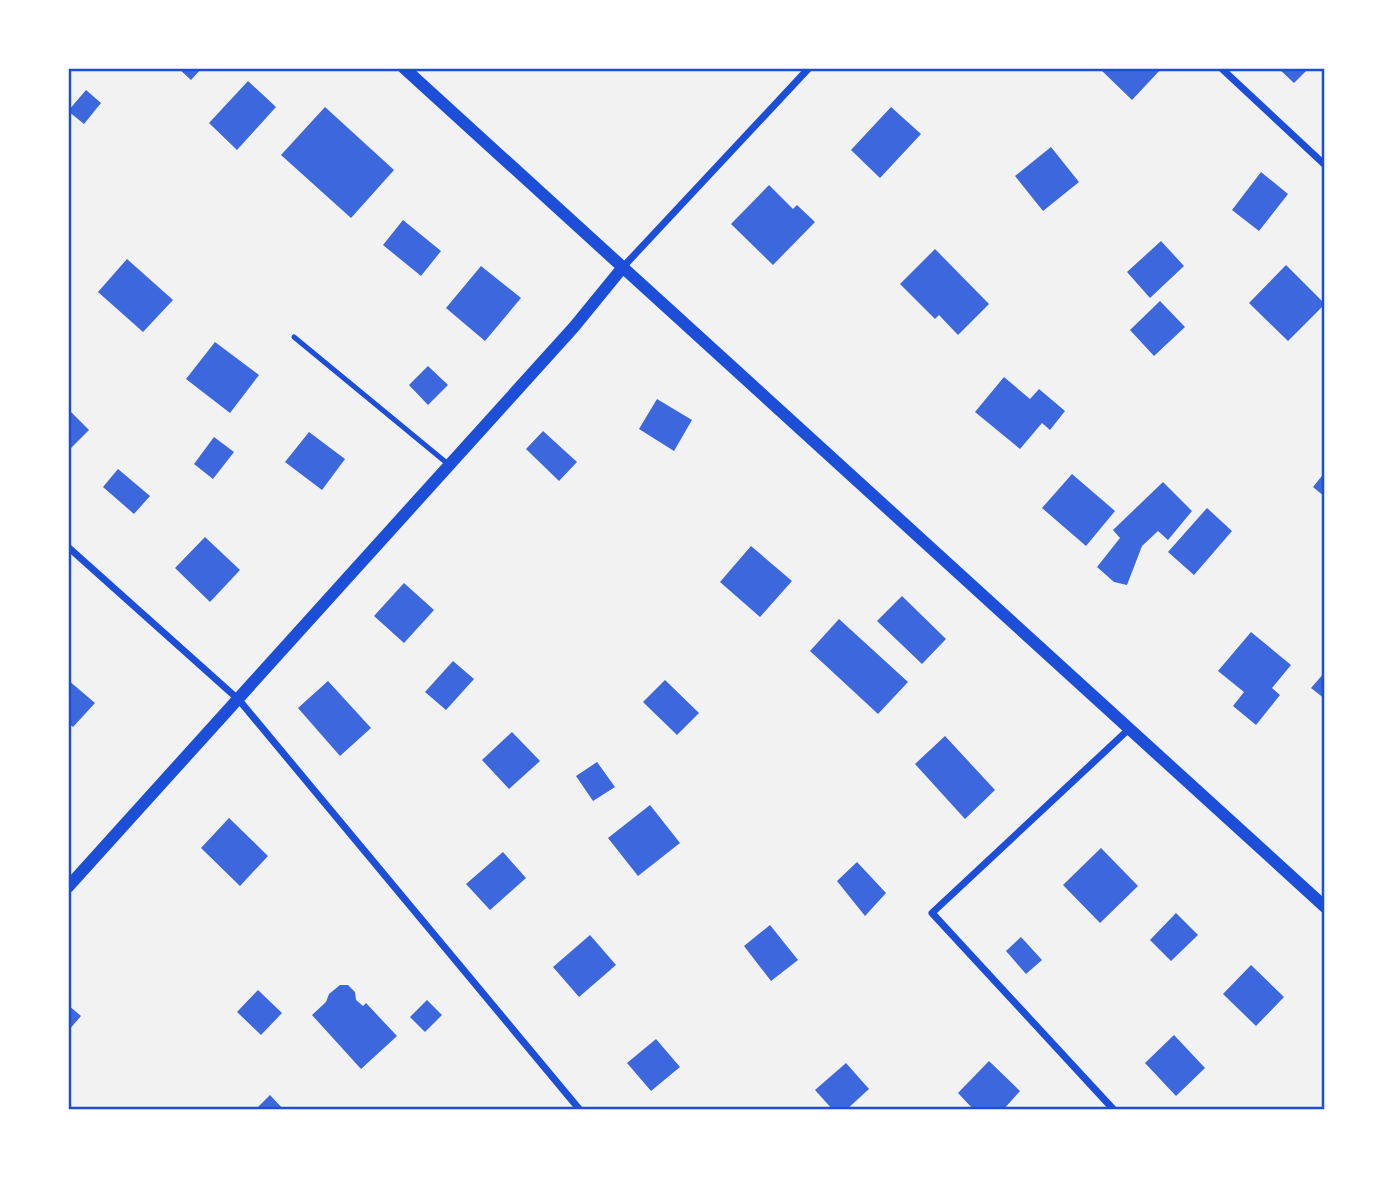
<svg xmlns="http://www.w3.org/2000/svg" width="1393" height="1178" viewBox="0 0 1393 1178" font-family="Bitter,serif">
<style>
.building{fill:#3d67dc}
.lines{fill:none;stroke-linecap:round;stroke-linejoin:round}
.service{stroke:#1d4ed8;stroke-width:5}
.minor{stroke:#1d4ed8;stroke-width:7}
.tertiary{stroke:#1d4ed8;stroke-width:12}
.neatline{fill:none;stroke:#1d4ed8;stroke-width:2.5}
</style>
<rect width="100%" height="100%" fill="#f2f2f2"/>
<!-- building -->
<path class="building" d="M178 68H202L191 80Z
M1099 68H1162L1132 100Z
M1278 68H1309L1294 83Z
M248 81 276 107 237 150 209 123Z
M86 90 101 103 84 124 68 111Z
M325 107 394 170 351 218 281 155Z
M891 107 921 134 880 178 851 150Z
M1051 147 1079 182 1043 211 1015 176Z
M1261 172 1288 194 1259 231 1232 210Z
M769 185 793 209 797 205 815 222 773 265 731 224Z
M403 220 441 251 421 276 383 245Z
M1161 241 1184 266 1150 298 1127 272Z
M935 249 989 304 958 335 939 315 935 319 900 284Z
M127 259 173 300 143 332 98 292Z
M1286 265 1325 304 1288 341 1249 303Z
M481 266 521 298 485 341 446 308Z
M1160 301 1185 327 1154 356 1130 330Z
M215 342 259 375 230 413 186 379Z
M428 366 448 385 428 405 409 385Z
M1004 377 1030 399 1039 389 1065 411 1050 430 1042 423 1020 449 975 412Z
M657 399 692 420 674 451 639 429Z
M68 409 89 430 68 451Z
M543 431 577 462 559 481 526 449Z
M309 432 345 459 322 490 285 462Z
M214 437 234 452 213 479 194 464Z
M118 469 150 496 134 514 103 487Z
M1325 472V497L1313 487Z
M1072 474 1115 511 1086 546 1042 508Z
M1163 482 1192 511 1168 540 1158 531 1142 546 1127 585 1114 582 1097 567 1120 538 1113 530Z
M1207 508 1232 531 1194 575 1168 552Z
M205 537 240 570 210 602 175 568Z
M751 546 792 581 760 617 720 582Z
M404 583 434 610 404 643 374 616Z
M902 596 946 639 922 664 877 621Z
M839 619 908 682 878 714 810 651Z
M1251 632 1291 665 1272 688 1280 695 1256 725 1233 706 1244 692 1218 671Z
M453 661 474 679 446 710 425 692Z
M1325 672V699L1311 688Z
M68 680 95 703 73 727 68 723Z
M665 680 699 713 677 735 643 702Z
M328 681 371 728 340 756 298 708Z
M512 732 540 761 509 789 482 760Z
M945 736 995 790 965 819 915 764Z
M597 762 615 787 593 801 576 776Z
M650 805 680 843 638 876 608 838Z
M229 818 268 856 240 886 201 848Z
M1101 848 1138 886 1100 923 1063 885Z
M503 852 526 878 490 910 466 884Z
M857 862 886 893 865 916 837 881Z
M1176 913 1198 935 1171 961 1150 940Z
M770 925 798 960 771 981 744 946Z
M590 935 616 965 579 997 553 967Z
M1021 937 1042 960 1026 974 1006 951Z
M1251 965 1284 997 1256 1026 1223 994Z
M340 985H348L355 992 356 1000 363 1006 366 1003 397 1036 361 1069 312 1015 326 1002 329 994Z
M258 990 282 1013 261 1035 237 1012Z
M427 1000 442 1015 425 1032 410 1017Z
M68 1005 81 1016 68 1031Z
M1174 1035 1205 1068 1176 1096 1145 1063Z
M656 1039 680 1067 651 1091 627 1063Z
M989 1061 1020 1091 1003 1110H974L958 1093Z
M846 1063 869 1089 846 1110H833L815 1090Z
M270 1095 284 1110H255Z"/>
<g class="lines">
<!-- service -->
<path class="service" d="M294 337 448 464"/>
<!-- minor -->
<path class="minor" d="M1221 68 1325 165
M623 267 809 68
M68 547 239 700 580 1110
M1114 1110 932 913 1129 729"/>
<!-- tertiary -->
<path class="tertiary" d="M404 68 1325 907
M68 887 574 327 623 267"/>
</g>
<!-- border -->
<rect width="1393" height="1178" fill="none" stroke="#ffffff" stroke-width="140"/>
<rect x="70" y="70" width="1253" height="1038" class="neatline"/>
</svg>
